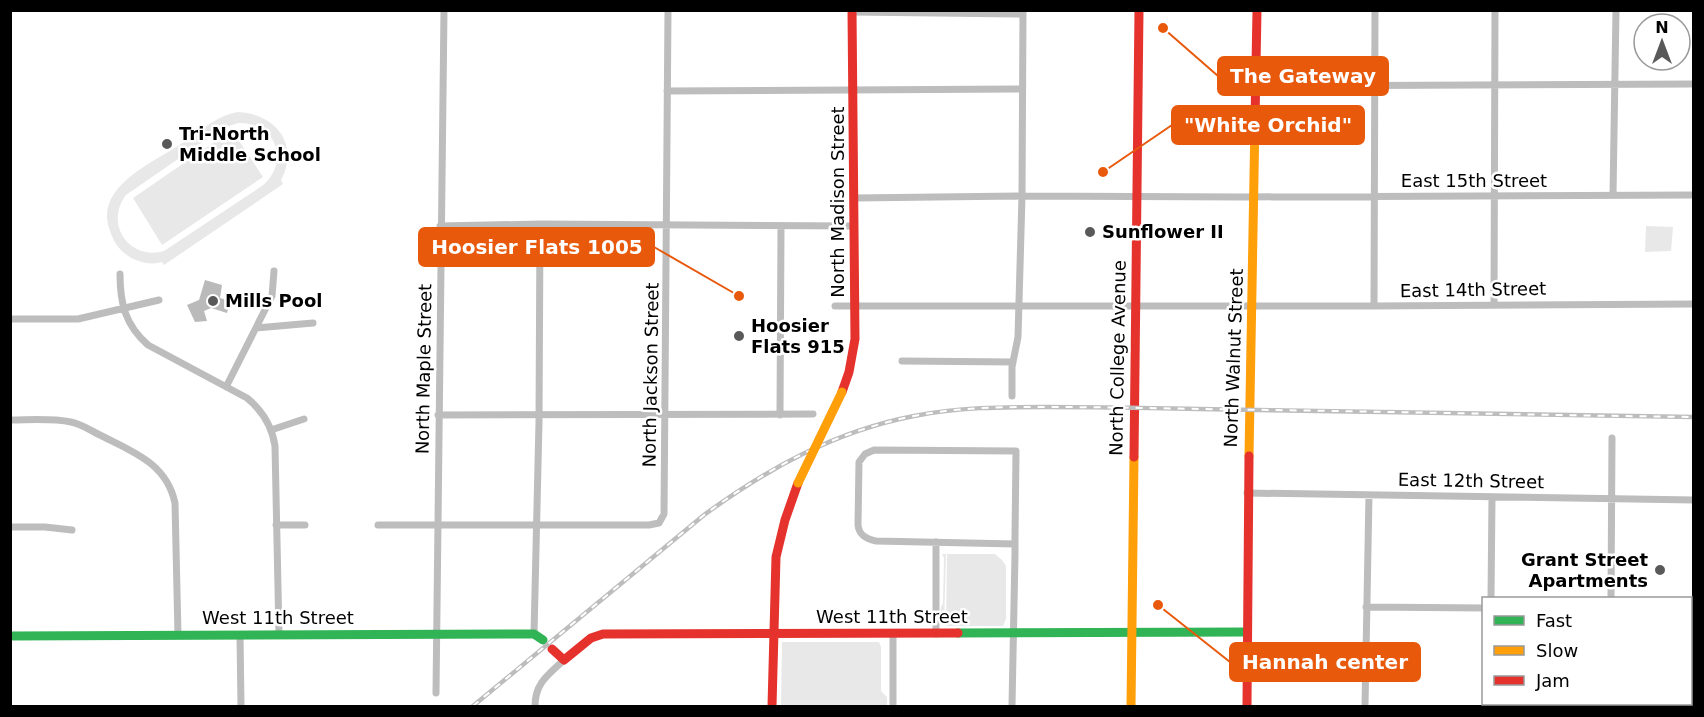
<svg xmlns="http://www.w3.org/2000/svg" width="1704" height="717" viewBox="0 0 1704 717" font-family="'DejaVu Sans',sans-serif">
<style>
.green{fill:#e8e8e8;fill-rule:evenodd}
.water{fill:#bababa}
.lines{fill:none;stroke-linecap:round;stroke-linejoin:round}
.street{stroke:#bdbdbd;stroke-width:7}
.fast{stroke:#30b455;stroke-width:9}
.slow{stroke:#ff9f0a;stroke-width:9}
.jam{stroke:#e5322d;stroke-width:9}
.rail-casing{stroke:#bdbdbd;stroke-width:4.5}
.rail{stroke:#fff;stroke-width:2;stroke-dasharray:7;stroke-linecap:butt}
.slow-bridge{stroke:#ff9f0a;stroke-width:9}
.poi-dot{fill:#595959;stroke:#fff;stroke-width:2}
.labels{text-anchor:middle;stroke-width:5;stroke-linejoin:round;paint-order:stroke}
.poi-label{font-size:18px;font-weight:bold;fill:#000;stroke:#fff;text-anchor:start}
.street-label{font-size:18px;fill:#000;stroke:#fff}
.leader{fill:none;stroke:#e8590c;stroke-width:2}
.callout-dot{fill:#e8590c;stroke:#fff;stroke-width:2}
.callout{fill:#e8590c;stroke:#e8590c;stroke-width:2}
.callout-label{font-size:20px;text-anchor:middle;font-weight:bold;fill:#fff}
</style>
<rect width="100%" height="100%" fill="#fff"/>
<!-- green -->
<path class="green" d="M238 112C276 114 300 145 281 180L283 184 164 265 162 262C149 266 133 261 123 252 116 246 112 237 109 228 96 187 150 164 178 146 196 134 217 115 238 112ZM238 123C276 122 291 162 262 186L164 251C129 261 104 224 126 195L223 128Z
M232 130 263 177 162 245 133 198Z
M1646 226 1673 227 1671 251 1645 252Z
M942 554H946L944 626C939 621 939 609 943 603L944 558Z
M947 554H995L1002 560 1006 566V619L1003 626H946Z
M782 642H879L881 647V691L887 697V706H781Z"/>
<!-- water -->
<path class="water" d="M205 280 222 285 220 298 230 301 227 313 211 308 204 311 207 321 195 322 187 305 199 300Z"/>
<g class="lines">
<!-- street -->
<path class="street" d="M852 12 1023 14
M1256 86 1694 84
M667 91 1022 89
M1613 195 1616 10
M854 198 1022 196 1242 197 1694 195
M440 226 540 224 854 226
M120 274C120 303 125 325 148 345L247 398C263 411 272 426 275 446L279 635
M1494 305 1495 10
M835 306H1374L1694 304
M1374 306 1375 10
M10 319H78L159 300
M256 328 313 323
M902 361 1013 362
M226 387 272 296 274 271
M1012 396V367L1018 337 1022 196 1023 10
M438 415 813 414
M780 415 781 226
M10 420C30 420 51 418 71 422 82 424 93 432 104 437 136 453 167 465 175 503L178 635
M271 430 304 419
M1247 493 1694 500
M276 525H305
M378 525H649L659 523 664 514 668 10
M10 527H45L72 530
M936 542V634
M1491 598 1492 497
M1611 598 1612 438
M1366 607 1484 608
M1690 609H1694
M534 634 539 422 540 224
M240 635 241 706
M436 693 444 10
M535 706C535 683 548 675 564 660
M893 706V634
M1012 706 1015 554V537L1016 451 874 450 865 454 859 462 858 525C859 535 866 539 876 541L1015 544
M1365 706 1369 495
M1490 706V704
M1610 706V704"/>
<!-- fast -->
<path class="fast" d="M958 633 1247 632
M10 636 534 634 543 640"/>
<!-- slow -->
<path class="slow" d="M1249 456 1255 120
M1131 706 1134 457"/>
<!-- jam -->
<path class="jam" d="M1255 120 1257 10
M842 392 849 372 855 339 852 10
M1134 457 1139 10
M552 649 564 660 591 638 603 634 958 633
M772 706 776 557 785 520 798 483
M1247 706 1249 456"/>
<!-- rail casing -->
<g class="rail-casing">
<path id="rail" d="M473 706 704 515C768 468 836 431 914 416 958 407 1002 407 1046 407 1097 407 1148 408 1199 409 1364 411 1529 415 1694 417"/>
</g>
<!-- rail -->
<use href="#rail" class="rail"/>
<!-- slow-bridge -->
<path class="slow-bridge" d="M798 483 842 392"/>
</g>
<!-- markers -->
<g class="poi-dot">
<circle cx="167" cy="144" r="6"/>
<circle cx="1090" cy="232" r="6"/>
<circle cx="213" cy="301" r="6"/>
<circle cx="739" cy="336" r="6"/>
<circle cx="1660" cy="570" r="6"/>
</g>
<g class="labels">
<!-- poi labels -->
<g class="poi-label">
<text x="179" y="140">Tri-North<tspan x="179" dy="21">Middle School</tspan></text>
<text x="1102" y="238">Sunflower II</text>
<text x="225" y="307">Mills Pool</text>
<text x="751" y="332">Hoosier<tspan x="751" dy="21">Flats 915</tspan></text>
<text x="1648" y="566" text-anchor="end">Grant Street<tspan x="1648" dy="21">Apartments</tspan></text>
</g>
<!-- street labels -->
<g class="street-label">
<text x="1474" y="187">East 15th Street</text>
<text transform="translate(838 202) rotate(-90)" y="6">North Madison Street</text>
<text transform="translate(1473 290) rotate(-1)" y="6">East 14th Street</text>
<text transform="translate(1118 358) rotate(-89)" y="6">North College Avenue</text>
<text transform="translate(1234 358) rotate(-88)" y="6">North Walnut Street</text>
<text transform="translate(424 369) rotate(-89)" y="6">North Maple Street</text>
<text transform="translate(651 375) rotate(-89)" y="6">North Jackson Street</text>
<text transform="translate(1471 481) rotate(1)" y="6">East 12th Street</text>
<text x="892" y="623">West 11th Street</text>
<text x="278" y="624">West 11th Street</text>
</g>
</g>
<!-- callouts -->
<path class="leader" d="M1163 28L1218 76M1103 172L1172 125M739 296L654 247M1158 605L1230 662"/>
<g class="callout-dot">
<circle cx="1163" cy="28" r="6"/>
<circle cx="1103" cy="172" r="6"/>
<circle cx="739" cy="296" r="6"/>
<circle cx="1158" cy="605" r="6"/>
</g>
<g class="callout">
<rect x="1218" y="57" width="170" height="38" rx="6"/>
<rect x="1172" y="106" width="192" height="38" rx="6"/>
<rect x="419" y="228" width="235" height="38" rx="6"/>
<rect x="1230" y="643" width="190" height="38" rx="6"/>
</g>
<g class="callout-label">
<text x="1303" y="83">The Gateway</text>
<text x="1268" y="132">"White Orchid"</text>
<text x="537" y="254">Hoosier Flats 1005</text>
<text x="1325" y="669">Hannah center</text>
</g>
<!-- border -->
<rect width="1704" height="717" fill="none" stroke="#000000" stroke-width="24"/>
<!-- legend -->
<rect x="1482" y="597" width="210" height="108" fill="#ffffff" stroke="#999999" stroke-width="1.5"/>
<rect x="1494" y="616" width="30" height="9" fill="#30b455" stroke="#999999" stroke-width="1.5"/>
<text x="1536" y="627" font-size="18" fill="#000000">Fast</text>
<rect x="1494" y="646" width="30" height="9" fill="#ff9f0a" stroke="#999999" stroke-width="1.5"/>
<text x="1536" y="657" font-size="18" fill="#000000">Slow</text>
<rect x="1494" y="676" width="30" height="9" fill="#e5322d" stroke="#999999" stroke-width="1.5"/>
<text x="1536" y="687" font-size="18" fill="#000000">Jam</text>
<!-- north arrow -->
<g transform="translate(1662 42)"><circle r="28" fill="#ffffff" stroke="#999999" stroke-width="1.5"/>
<path d="M0-4.5L10 22L0 15L-10 22Z" fill="#595959"/>
<text y="-9" font-size="16" font-weight="bold" text-anchor="middle" fill="#000000">N</text>
</g>
</svg>
